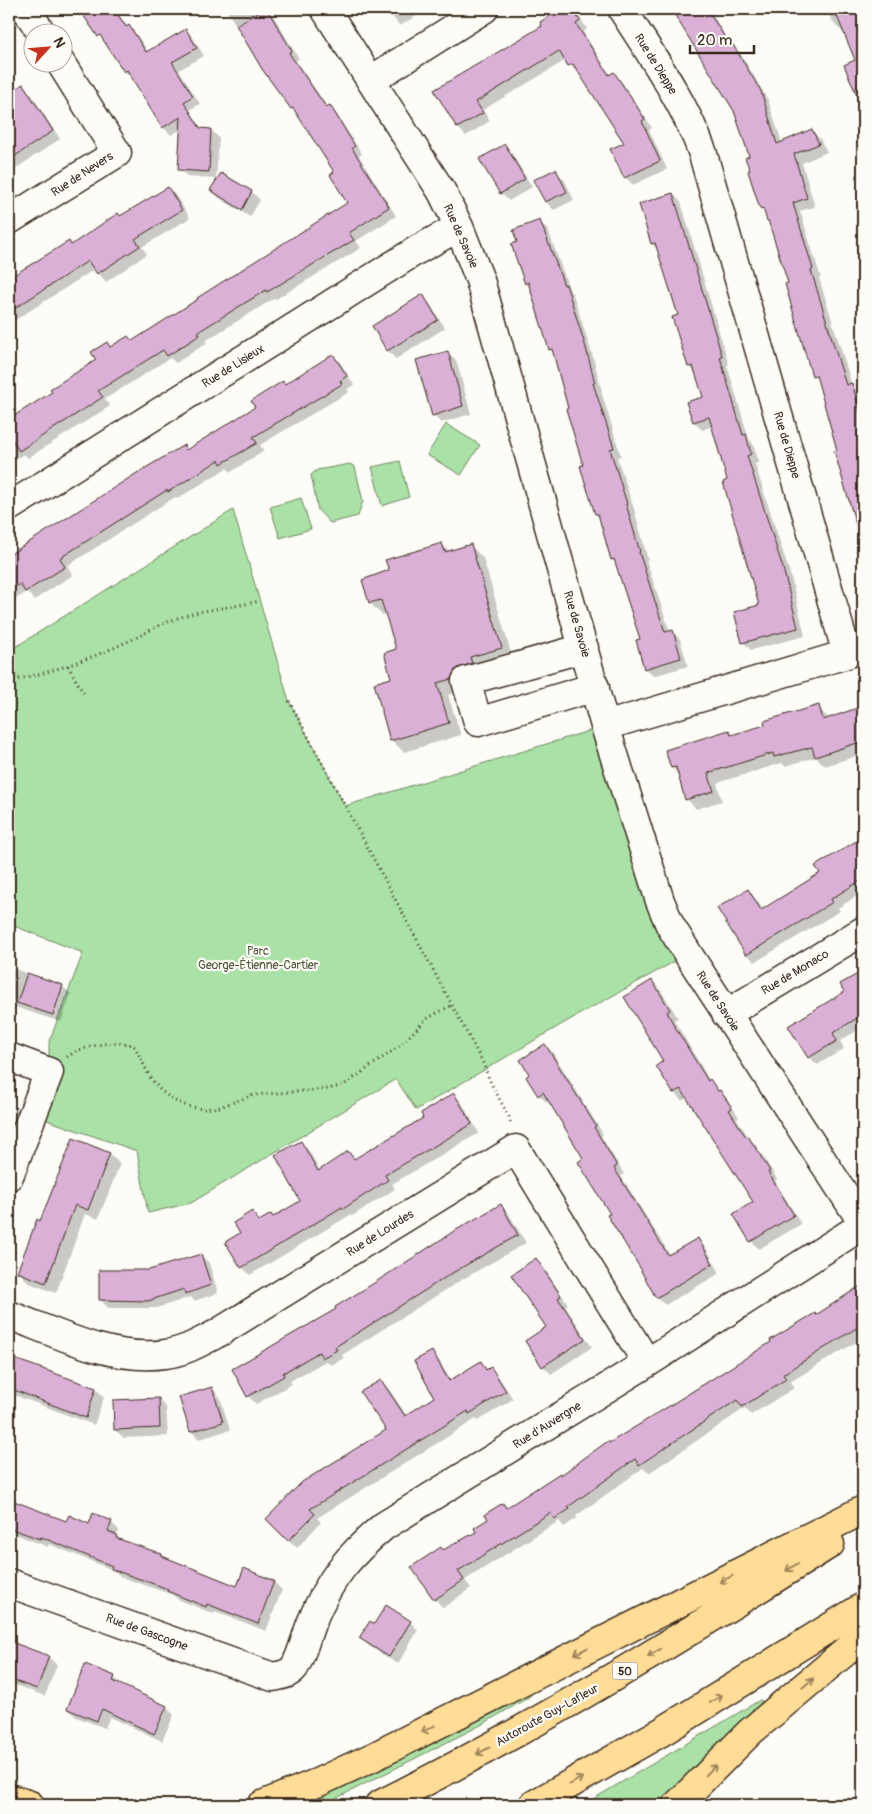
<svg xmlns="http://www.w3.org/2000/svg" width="872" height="1814" viewBox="0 0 872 1814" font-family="Pangolin,sans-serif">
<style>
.green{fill:#a9e1a6;stroke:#728662}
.shadow{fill:#0003}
.building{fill:#dab0d6;stroke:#3b2a1e}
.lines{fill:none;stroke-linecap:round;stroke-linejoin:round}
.minor-casing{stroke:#3b2a1e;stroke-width:31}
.highway-casing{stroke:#3b2a1e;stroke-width:31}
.path{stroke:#3b2a1e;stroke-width:3;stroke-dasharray:1 4;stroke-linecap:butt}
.minor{stroke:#fdfcf7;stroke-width:28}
.highway{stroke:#ffdd96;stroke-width:28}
.oneway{stroke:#9d845a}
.labels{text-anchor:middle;stroke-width:4.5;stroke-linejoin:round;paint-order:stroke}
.shield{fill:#fdfcf7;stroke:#75695f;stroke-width:1}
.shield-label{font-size:11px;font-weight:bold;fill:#3b2a1e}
.street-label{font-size:12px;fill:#3b2a1e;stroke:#fdfcf7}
.park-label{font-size:12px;fill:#565840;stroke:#fdfcf7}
</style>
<rect width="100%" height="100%" fill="#fdfcf7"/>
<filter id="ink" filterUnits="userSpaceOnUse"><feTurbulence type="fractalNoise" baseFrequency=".02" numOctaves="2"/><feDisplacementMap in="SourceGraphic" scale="10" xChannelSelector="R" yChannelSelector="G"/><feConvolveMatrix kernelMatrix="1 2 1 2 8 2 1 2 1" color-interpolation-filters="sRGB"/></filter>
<g filter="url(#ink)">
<!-- green -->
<path class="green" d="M446 424 480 445 461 475 427 455Z
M400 461 409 497 382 506 372 467Z
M350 464 355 467 363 501 358 516 330 523 318 510 311 475 317 470Z
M301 498 311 529 280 538 270 507Z
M233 510 289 701 345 806 605 726 688 954 571 1019 416 1110 396 1079 191 1203 148 1213 137 1151 32 1115 49 1072V1042L83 953 9 924V651Z
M528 1693 531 1695 526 1699 481 1725 335 1799 321 1805H297Z
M760 1700 762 1701 760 1704 660 1805H583Z"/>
<!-- shadow -->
<path class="shadow" d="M81 9H115L128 28 129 27 137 35 148 52 186 31 194 39 204 56 179 70 200 104 190 110 203 130H211L219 138 216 179 188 177 180 169 182 129 171 135 163 127 134 78 132 79 125 71Z
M226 9H266L274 17 299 59 296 61 328 108 329 107 337 115 362 154 359 156 396 216 356 241 361 248 276 299 275 298 205 341 207 343 176 363 170 358 105 399 110 406 28 458 24 454 9 463V421L53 392 98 360 107 344 111 348 133 342 349 204 335 173 300 116 292 109 263 69Z
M386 9H427L400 26Z
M563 9H572L577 13 587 29 583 32 611 76 614 74 622 82 652 128 649 130 667 169 633 185 625 177 626 143 580 72 578 73 566 60 483 110 490 121 466 136 458 128 436 91 544 26 542 23Z
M676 9H709L731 45 740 53 768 100 782 143 812 131 820 139 827 152 802 163 815 207 800 211 821 278H819L852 385 860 393 863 403V552L850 507H852L819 381 814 376 786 285 789 284 770 222 766 213 761 208 752 171 750 157 735 110 674 10Z
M825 9H863V91L862 92 857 61 845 32 844 33 835 25Z
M23 86 31 94 60 139 9 173V130L16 125 9 114V95Z
M504 146 512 154 532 187 509 201 501 193Z
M555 171 564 179 574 200 554 210 546 202 535 181Z
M221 174 252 192 260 200 250 217 219 198 211 190Z
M168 188 176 196 190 218 142 247 147 254 106 282 95 269 9 324V280L69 243 72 246Z
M673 194 681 202 729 365H727L749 439 753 444 759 462 755 464 791 577 805 636 751 650 743 642 761 606 713 426 702 430 694 422 705 397 697 375 689 366 679 316 659 250 652 244 640 205Z
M540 222 548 230 570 291 573 294 593 357 602 391H601L621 456 617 457 635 512 648 560H646L670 632 672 631 680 639 688 666 653 676 645 668 642 640 617 564 612 559 600 517 596 514 554 353 550 349 531 288 526 283 519 242Z
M422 296 430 304 445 328 396 359 388 351 373 327Z
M447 352 456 360 471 414 441 423 433 415Z
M333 356 341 364 354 385 347 389 349 392 260 445 264 451 231 472 227 468 177 499 175 497 67 566 73 575 34 600 27 592 9 603V556L138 474 183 447 187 451 257 407 286 385Z
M442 544 450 552 471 546 483 558 513 660 463 690 448 695 461 735 404 752 391 740 392 679 398 650 387 614 382 615 370 603 390 570Z
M818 707 829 719 863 708V754L825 766 816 757 785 766 782 763 717 783 722 801 696 809 687 799 679 775 672 768 729 731 734 736Z
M863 838V892L838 908 840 911 755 962 747 954 748 891 756 899 763 910 821 874Z
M9 967 62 986 71 994 61 1022 9 1005Z
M863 972V1027L840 1041 844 1049 817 1065 809 1057 846 992 842 985Z
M652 981 660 989 678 1018 674 1020 710 1081 728 1100 739 1117 737 1119 749 1138 756 1145 777 1179 775 1181 801 1224 759 1249 751 1241 755 1202 688 1097 682 1101 674 1093 658 1066 665 1062Z
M545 1045 553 1053 603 1134 601 1136 624 1174 621 1176 670 1255 698 1240 706 1248 720 1273 665 1305 657 1297 612 1214 585 1159 549 1102 547 1103 539 1095Z
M454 1095 462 1103 479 1133 392 1184 395 1189 352 1216 350 1215 250 1275 242 1267V1234L252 1213 260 1221 273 1218 302 1201 301 1142 309 1151 320 1171 348 1152 356 1160 425 1118Z
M863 1116V1133L856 1120Z
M110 1154 120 1164 98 1219 85 1214 56 1293 29 1283 19 1272 41 1222Z
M501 1206 509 1214 526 1243 463 1279 342 1355 344 1358 331 1365 326 1361 290 1381 292 1384 256 1404 248 1396 338 1309Z
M201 1255 209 1263 218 1293 194 1301 191 1297 157 1308H108L100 1299 149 1272Z
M536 1260 544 1268 568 1304 565 1306 592 1347 551 1374 543 1366 548 1327Z
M863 1285V1338L790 1382 794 1388 751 1415 745 1408 649 1473 643 1468 576 1516 577 1518 564 1527 559 1521 465 1580 471 1588 443 1608 435 1599 443 1551 478 1532 507 1509 817 1317Z
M431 1352 439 1360 451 1381 480 1363 488 1370 490 1369 498 1376 513 1399 478 1421 476 1419 317 1518 321 1522 297 1548 267 1519 388 1431 381 1381 389 1389 407 1416 436 1397Z
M9 1358 96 1389 104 1397 94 1425 9 1393Z
M212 1388 220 1397 230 1430 199 1439 191 1431Z
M158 1399 166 1407 168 1436 124 1438 115 1430Z
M10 1501 67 1522 90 1525 111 1522 119 1530 117 1536 121 1541 162 1556 165 1558 238 1587 274 1582 282 1590 266 1631 215 1611 214 1614 177 1599 173 1595 121 1577 115 1571 49 1544 48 1547 10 1532 9 1505Z
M386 1607 410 1622 418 1630 398 1664 369 1646 361 1638 375 1625Z
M9 1642 48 1657 57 1665 45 1696 9 1683Z
M114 1677 122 1686 166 1707 174 1715 162 1741 110 1717 105 1728 76 1717 68 1709Z"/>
<!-- building -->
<path class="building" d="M79 9H114L126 27 129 25 146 52 186 29 197 48 172 62 193 96 184 102 200 128 211 129 209 172 178 170 181 117 162 128 127 70 124 72 100 35 98 37Z
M264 9H267L292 51 289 53 326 107 330 105 355 146 352 148 389 207 349 233 354 240 267 292 266 290 198 332 200 335 167 356 163 350 98 391 103 397 19 451 9 435V419L52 392 50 389 96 360 91 352 107 342 110 347 128 336 132 341 198 299 197 298 347 203 330 175 334 172 293 108 291 109 262 69 236 25Z
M561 9H572L580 21 576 24 609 75 614 72 645 119 642 121 660 161 624 178 610 149 624 143 573 64 568 66 559 51 476 102 483 113 457 128 434 90 542 26 540 22Z
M671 9H707L729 44 732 43 761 91 777 144 812 129 819 144 794 154 807 198 793 203 813 269 811 270 846 385 852 383 863 422V430L857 432 863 451V533L859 534 834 451 837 450 816 375 812 376 785 284 788 283 768 220 767 221 763 208 760 209 748 171 750 170 745 158 749 156 734 111Z
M834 9H863V110L844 65 855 60Z
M23 84 53 131 9 160V93Z
M505 144 525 179 500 194 479 159Z
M556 169 567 192 545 202 533 180Z
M221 173 252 191 242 210 210 190Z
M168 187 182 210 135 239 140 246 97 274 88 261 9 312V278L69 241 71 245 118 213 120 216Z
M673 193 722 356 720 357 743 435 746 434 751 454 747 456 783 568 798 628 742 643 734 612 759 605 723 482 727 480 709 417 693 422 686 402 703 397 693 366 688 367 672 317 678 315 655 243 651 244 639 204Z
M540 220 564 285 566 284 586 348 595 383H593L614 448 610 449 627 504H626L640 552H639L665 632 673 630 681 658 644 669 636 640 640 639 614 559 611 560 598 514H595L580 466 583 465 566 409 568 408 552 349 549 350 528 282 525 284 511 244 517 242 513 230Z
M423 294 438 320 387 351 372 326Z
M448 351 463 406 432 416 416 360Z
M333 354 347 376 340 381 342 384 253 437 257 443 221 464 219 460 168 492 167 490 60 558 65 567 25 592 20 584 9 590V555L137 473 184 445 186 450 255 407 251 401 283 381 285 384Z
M442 543 445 552 471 544 502 648 470 657 472 663 455 670 451 679 437 683 449 723 390 741 374 683 391 678 384 653 396 649 381 600 369 603 362 580 389 570 385 560Z
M819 705 823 720 863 706V741L815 757 812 747 774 757 773 753 708 773 714 791 685 800 676 767 671 768 665 750 729 730 731 735 765 725 764 721Z
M863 837V879L831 899 833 902 746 955 717 908 748 889 761 910 820 873 815 866Z
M863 971V1024L859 1017 833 1033 837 1041 808 1058 788 1026 844 992 840 984Z
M27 973 63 985 53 1015 17 1003Z
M652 980 670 1010 667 1012 675 1027 708 1081 710 1079 718 1091 720 1090 732 1108 729 1110 746 1137 748 1136 770 1171 768 1172 794 1215 750 1242 733 1214 753 1202 681 1089 673 1093 656 1066 663 1061 624 997Z
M545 1044 596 1126 594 1127 617 1166 614 1168 668 1255 698 1238 713 1264 656 1298 641 1271H642L607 1215 610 1214 578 1162 583 1158 543 1092 538 1096 526 1077 529 1074 520 1060Z
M454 1093 472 1124 385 1175 388 1180 343 1209 342 1207 241 1268 225 1242 240 1233 233 1223 252 1211 259 1221 271 1214 273 1217 300 1201 275 1155 301 1141 318 1171 348 1151 354 1159 423 1118 421 1113Z
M73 1138 110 1153 88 1210 75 1205 46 1283 17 1272 37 1219 40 1221Z
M501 1204 518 1235 454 1272 335 1347 337 1350 322 1358 319 1352 283 1373 284 1376 247 1397 232 1369 336 1309 335 1307 371 1285 451 1233Z
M201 1254 211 1285 185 1294 184 1289 148 1301 99 1300V1270H149Z
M536 1258 561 1296 558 1298 585 1339 542 1367 525 1341 546 1327 511 1275Z
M863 1284V1324L783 1374 786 1379 742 1407 737 1400 639 1465 635 1459 568 1507 570 1509 554 1519 550 1513 458 1571 464 1580 434 1600 411 1567 441 1547 443 1550 476 1532 474 1528 488 1519 485 1514 503 1503 506 1508 560 1473 561 1475 608 1441 609 1443 658 1413 771 1342 770 1340 815 1313 816 1315Z
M432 1351 449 1381 481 1361 486 1370 491 1367 506 1391 469 1414 468 1411 310 1509 315 1514 288 1541 266 1519 302 1482 386 1430 360 1392 381 1380 405 1416 434 1397 414 1361Z
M9 1357 96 1388 86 1418 9 1388Z
M212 1387 223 1422 190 1432 179 1397Z
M159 1398 160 1428 114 1430 113 1400Z
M9 1499 66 1521 69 1515 89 1524 93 1513 112 1521 108 1531 117 1535 116 1538 162 1554V1556L237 1586 244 1568 274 1581 258 1624 207 1604 206 1607 167 1591 168 1589 111 1569 112 1566 41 1537 40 1539 9 1528Z
M386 1605 411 1621 389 1657 359 1638 370 1621 374 1624Z
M9 1641 49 1656 37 1689 9 1679Z
M85 1664 115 1676 113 1681 167 1706 154 1734 102 1709 97 1721 67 1709Z"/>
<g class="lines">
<!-- minor casing -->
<g class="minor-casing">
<path id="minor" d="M26 9 41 32
M325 9 442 192 459 227 480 280 605 726 660 901 670 925 688 954 863 1223
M371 80 484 9
M9 220 117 153 60 62
M9 507 417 250 459 227
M584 648 466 681 478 722 595 687
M605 726 847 654 702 151C683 100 651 55 622 9
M726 1014 863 931
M9 1057 49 1072 9 1176
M9 1315C57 1333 112 1362 165 1354 184 1352 201 1342 218 1333L516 1149 647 1363
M9 1583 273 1677C281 1675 288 1675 294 1668 301 1658 307 1633 312 1621 330 1578 348 1556 384 1526L647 1363 863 1225"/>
</g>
<!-- highway casing -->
<g class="highway-casing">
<path id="highway" d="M9 1798 30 1805
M262 1805 319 1782 373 1757 863 1510
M379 1805C535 1728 683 1636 830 1544
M533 1805 663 1731 863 1607
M677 1805 750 1732 863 1637"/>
</g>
<!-- path -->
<path class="path" d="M68 666 84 694
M9 681C50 673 90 659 129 641 143 635 156 626 170 621 198 609 230 608 260 601
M289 701 483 1063 490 1081 509 1117 511 1126
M67 1057C79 1047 121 1037 135 1047L150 1077 160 1090 173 1100 187 1106 203 1109 220 1107 253 1095 328 1089 344 1085 398 1047 428 1018 452 1005"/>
<!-- minor -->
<use href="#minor" class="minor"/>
<!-- highway -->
<use href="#highway" class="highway"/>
</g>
<!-- one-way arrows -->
<defs><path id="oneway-shaft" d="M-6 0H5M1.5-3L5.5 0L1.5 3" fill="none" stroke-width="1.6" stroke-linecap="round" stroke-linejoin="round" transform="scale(1.25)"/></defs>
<g class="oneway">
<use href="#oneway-shaft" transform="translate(792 1567) rotate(148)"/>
<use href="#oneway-shaft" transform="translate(726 1579) rotate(153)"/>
<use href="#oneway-shaft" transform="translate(581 1651) rotate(153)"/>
<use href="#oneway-shaft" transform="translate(654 1653) rotate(149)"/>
<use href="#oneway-shaft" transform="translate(808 1683) rotate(-40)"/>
<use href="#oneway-shaft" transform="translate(716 1699) rotate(-32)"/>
<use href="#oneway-shaft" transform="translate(428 1729) rotate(153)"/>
<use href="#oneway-shaft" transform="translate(483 1751) rotate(152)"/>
<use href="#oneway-shaft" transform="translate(711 1770) rotate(-45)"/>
<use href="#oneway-shaft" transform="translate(576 1781) rotate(-30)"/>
</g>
</g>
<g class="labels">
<!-- shield labels -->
<rect class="shield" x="612.5" y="1662.5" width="25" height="17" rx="4"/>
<g class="shield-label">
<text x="625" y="1675">50</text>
</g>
<!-- street labels -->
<g class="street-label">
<text transform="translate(656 64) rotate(58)" y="4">Rue de Dieppe</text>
<text transform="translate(82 174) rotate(-33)" y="4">Rue de Nevers</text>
<text transform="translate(461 236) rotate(66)" y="4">Rue de Savoie</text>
<text transform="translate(233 366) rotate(-32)" y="4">Rue de Lisieux</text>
<text transform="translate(787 445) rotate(74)" y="4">Rue de Dieppe</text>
<text transform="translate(577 624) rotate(74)" y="4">Rue de Savoie</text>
<text transform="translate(795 972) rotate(-31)" y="4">Rue de Monaco</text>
<text transform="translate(718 1001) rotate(57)" y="4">Rue de Savoie</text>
<text transform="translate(380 1233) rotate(-32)" y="4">Rue de Lourdes</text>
<text transform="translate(547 1425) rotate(-32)" y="4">Rue d'Auvergne</text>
<text transform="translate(147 1632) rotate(20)" y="4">Rue de Gascogne</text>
<text transform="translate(547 1715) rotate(-29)" y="4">Autoroute Guy-Lafleur</text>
</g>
<!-- park labels -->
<g class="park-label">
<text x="258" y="955">Parc<tspan x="258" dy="14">George-Étienne-Cartier</tspan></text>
</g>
</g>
<!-- margin -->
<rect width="872" height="1814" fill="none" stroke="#fdfcf7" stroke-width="30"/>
<rect x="15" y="15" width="842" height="1784" fill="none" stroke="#3b2a1e" stroke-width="2" filter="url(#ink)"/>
<!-- north arrow -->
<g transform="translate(48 48) rotate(64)"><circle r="24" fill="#fdfcf7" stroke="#afa8a0"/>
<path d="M0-4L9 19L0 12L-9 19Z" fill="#c8321e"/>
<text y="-8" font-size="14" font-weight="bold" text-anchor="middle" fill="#3b2a1e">N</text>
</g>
<!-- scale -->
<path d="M690 45v8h64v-8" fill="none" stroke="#3b2a1e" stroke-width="2.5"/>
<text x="697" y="45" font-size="15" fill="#3b2a1e" stroke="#fdfcf7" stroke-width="4" paint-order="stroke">20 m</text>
</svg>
